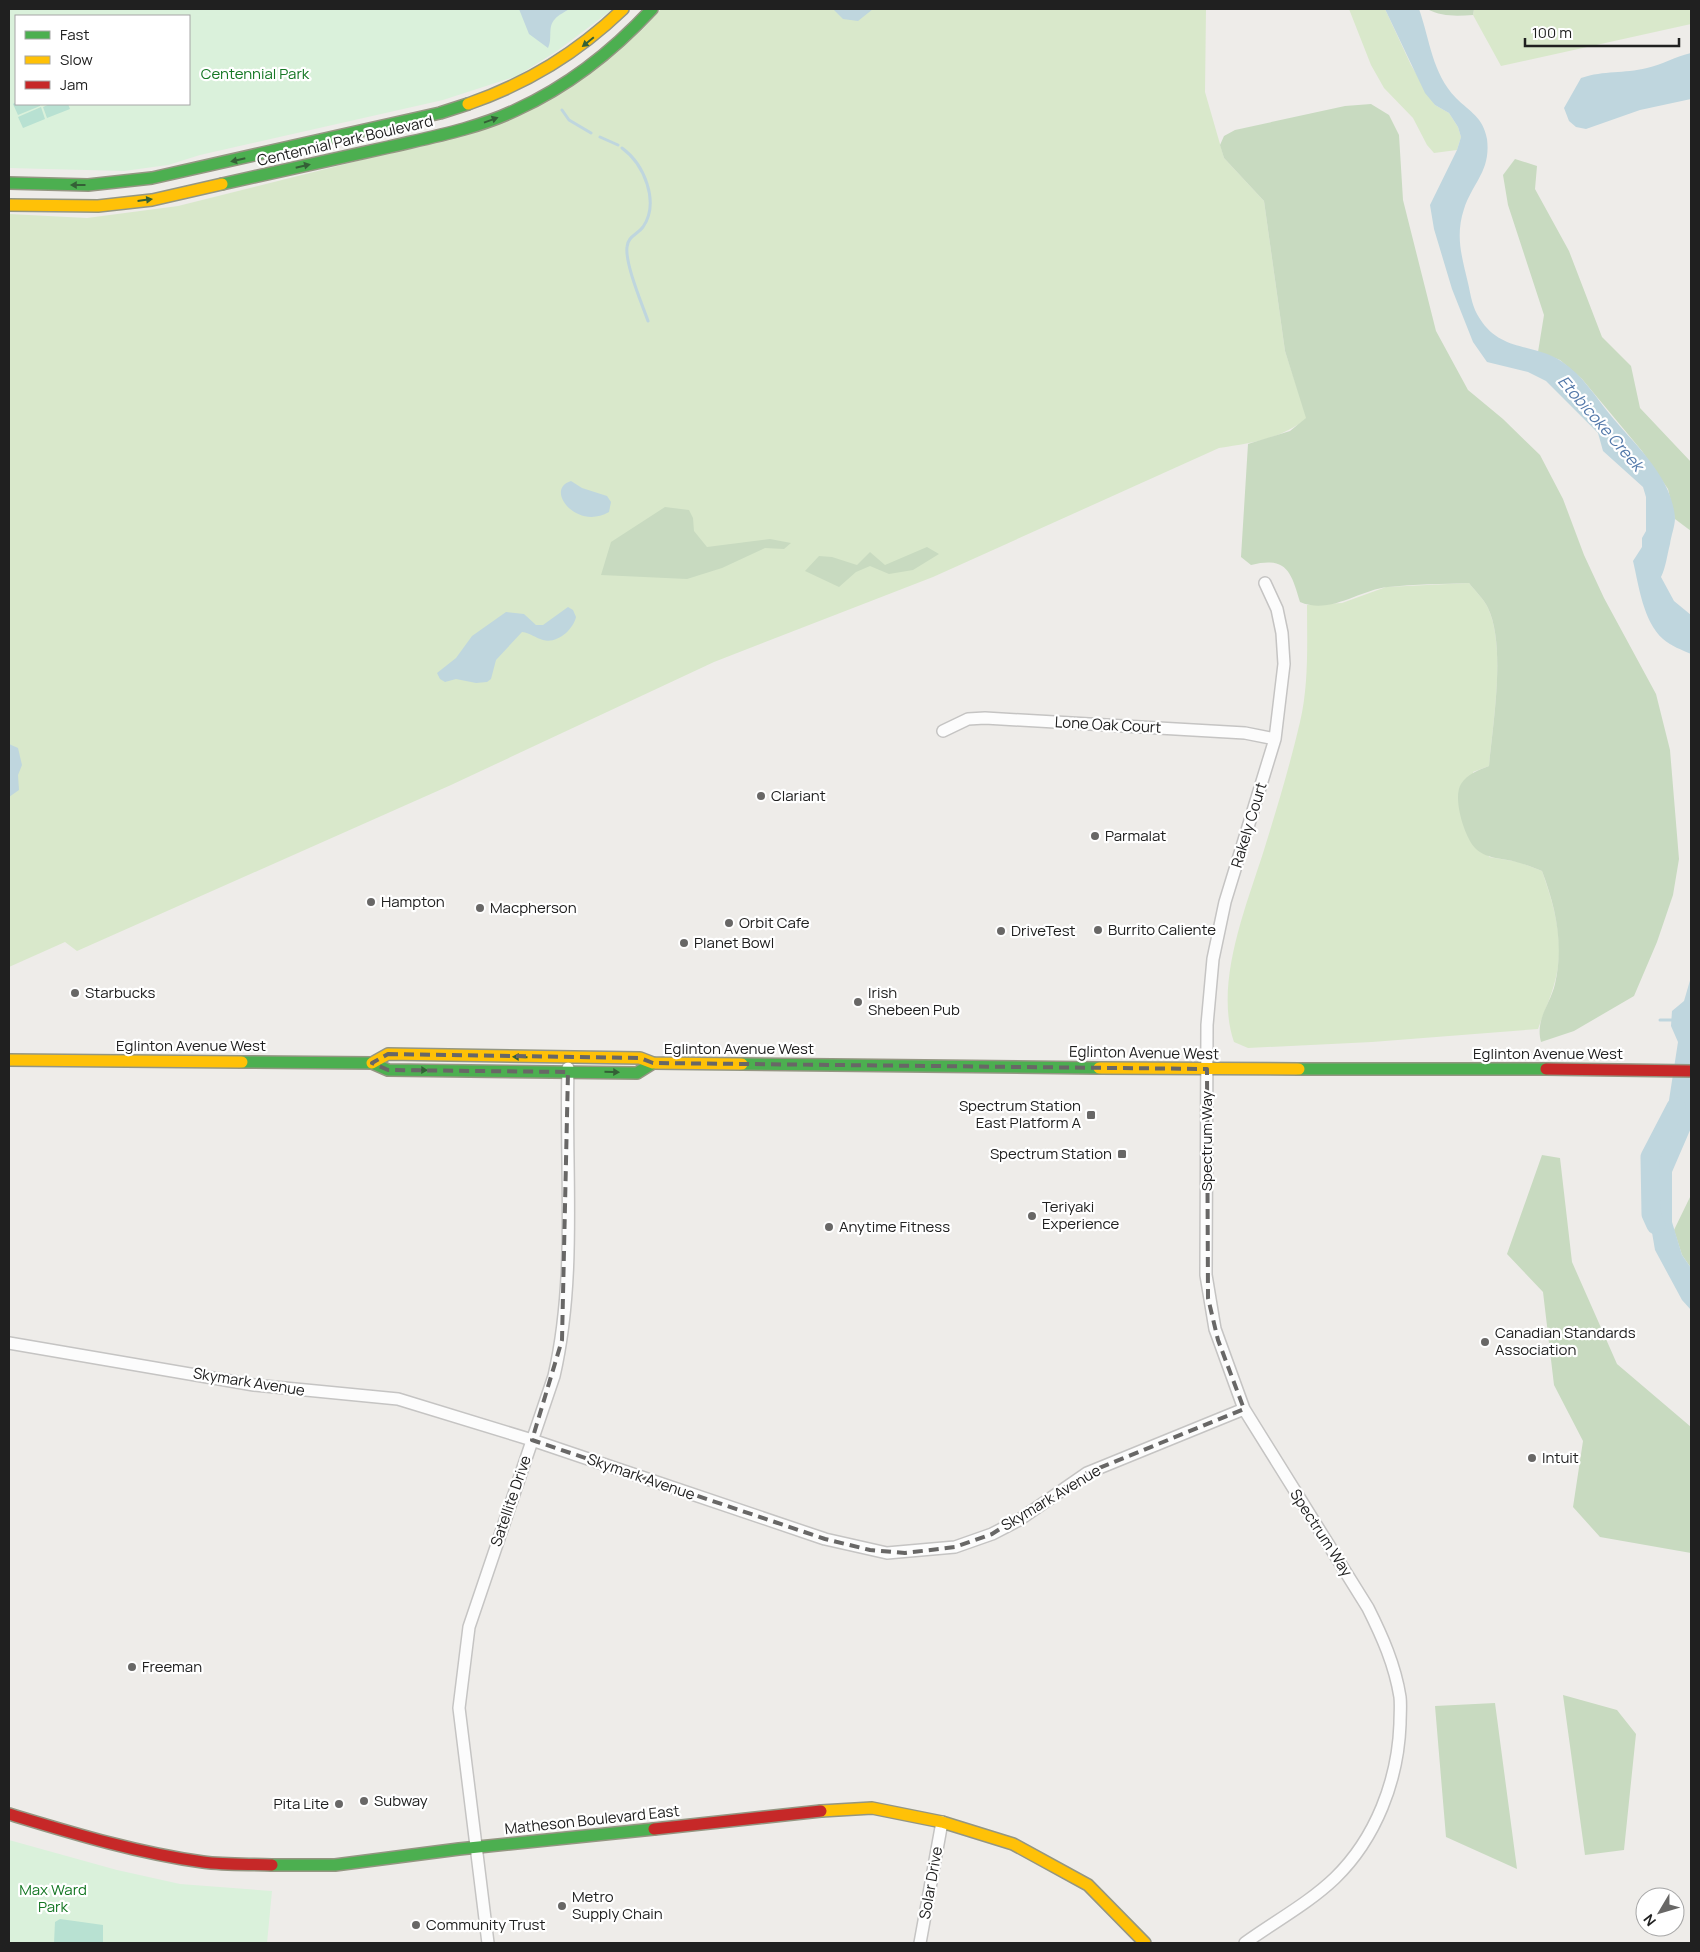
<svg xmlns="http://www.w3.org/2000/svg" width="1700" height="1952" viewBox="0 0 1700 1952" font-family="Manrope,sans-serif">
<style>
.grass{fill:#d9e8cb}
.forest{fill:#c8dac0}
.park{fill:#daf1db;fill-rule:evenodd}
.pitch{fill:#b8e1d2}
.water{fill:#bfd6de}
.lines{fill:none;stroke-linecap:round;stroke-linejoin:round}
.stream{stroke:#bfd6de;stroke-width:3}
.river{stroke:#bfd6de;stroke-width:19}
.street-casing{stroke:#c5c4c3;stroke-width:14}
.fast-casing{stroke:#949682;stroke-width:14}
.slow-casing{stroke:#949682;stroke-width:14}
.jam-casing{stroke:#949682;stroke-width:14}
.street{stroke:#fcfcfc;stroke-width:11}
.fast{stroke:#4caf50;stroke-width:11}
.slow{stroke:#ffc107;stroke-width:11}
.jam{stroke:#c62828;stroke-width:11}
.oneway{fill:#346036}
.marked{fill:none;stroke:#686766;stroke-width:4;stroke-dasharray:10 6;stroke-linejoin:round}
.poi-dot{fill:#686766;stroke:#fff;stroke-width:2}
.labels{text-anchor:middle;stroke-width:4.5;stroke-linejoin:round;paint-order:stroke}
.park-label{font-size:15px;fill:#157724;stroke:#fff}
.street-label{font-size:15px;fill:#202020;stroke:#fff}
.poi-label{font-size:15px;fill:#202020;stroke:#fff;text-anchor:start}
.water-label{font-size:16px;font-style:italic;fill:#5378a9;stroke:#fff}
</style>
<rect width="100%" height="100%" fill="#eeece9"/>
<!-- grass -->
<path class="grass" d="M661 9H1206L1205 92 1224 158 1264 201 1285 351 1307 418C1281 439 1252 443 1219 448L933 577 714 662 451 785 77 951 65 942 9 967V214L87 218 178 206 437 141 526 111 642 30Z
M1349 9H1385L1411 65 1435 105 1449 113 1458 127 1461 137 1457 150 1434 153 1427 145 1413 118 1384 88 1371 65Z
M1474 9H1691V24L1501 66 1473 15Z
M1469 583C1475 591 1484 599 1488 608 1506 647 1493 723 1489 766L1473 772 1489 857 1519 862 1542 871C1555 908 1566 946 1554 985 1550 1000 1543 1014 1538 1029L1372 1042 1248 1048 1234 1042C1214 984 1246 907 1264 850 1277 808 1290 765 1300 722 1309 684 1307 644 1307 605L1342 603 1386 587Z"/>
<!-- forest -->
<path class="forest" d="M1427 9H1474L1473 15C1457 16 1442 17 1427 9Z
M1371 104 1389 115 1399 135 1403 200 1436 331 1468 390 1503 419 1540 455 1563 499 1584 555 1604 598 1656 694 1670 750 1679 859 1673 895 1657 942 1634 996 1574 1031 1541 1042C1535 1019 1550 1005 1555 984 1564 945 1556 908 1542 871 1535 868 1527 865 1520 863 1506 858 1488 860 1476 849 1465 839 1452 798 1461 784 1467 774 1479 770 1489 766 1493 723 1506 646 1488 608 1484 599 1475 591 1469 583 1442 584 1415 584 1388 587 1359 590 1330 615 1300 602 1291 572 1287 556 1251 565L1241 557 1248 444 1290 431 1306 418 1285 351 1264 201 1224 158 1220 145 1224 136 1235 130 1345 106Z
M1515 159 1537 166 1535 189 1569 251 1602 337 1631 366 1640 408 1691 462V531L1675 519 1668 489 1642 451 1582 379 1560 360 1538 352 1544 315 1508 205 1503 175Z
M665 507 689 510 693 518 694 531 707 547 770 539 791 543 784 549 765 548 722 568 687 579 601 575 611 542Z
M927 547 939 554 913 570 889 574 870 566 856 572 839 587 805 571 819 556 832 557 857 565 870 552 885 565Z
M1542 1155 1560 1158 1572 1262 1617 1364 1691 1427V1553L1600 1537 1573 1507 1583 1441 1554 1385 1543 1292 1507 1254Z
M1691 1195V1268L1682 1255 1674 1230Z
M1563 1695 1617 1710 1636 1734 1624 1850 1585 1855Z
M1495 1703 1517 1869 1446 1837 1435 1706Z"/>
<!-- park -->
<path class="park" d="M9 9H613L557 51 517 76 443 100 200 155 168 165 124 171 9 168ZM16 16H189V104H16Z
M9 1840 117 1870 180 1884 272 1891 267 1943H9Z"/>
<!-- pitch -->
<path class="pitch" d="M16 102 40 104V106L18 115 13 104Z
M50 104H68L70 109 47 118 43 107Z
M41 107 45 119 23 128 18 117Z
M60 1919 103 1925V1943H54L55 1922Z"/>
<!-- water -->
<path class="water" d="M519 9H569C565 12 558 15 555 19 547 27 553 38 548 48L529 34Z
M833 9H873L858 21 843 19Z
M1385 9H1419C1430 40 1432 73 1456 98 1470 112 1483 117 1487 139 1491 171 1473 182 1464 209 1455 236 1462 257 1468 283 1471 296 1472 307 1480 319 1501 352 1533 343 1561 361 1583 375 1596 398 1612 417 1636 446 1672 477 1675 518 1675 526 1671 536 1670 544 1667 555 1666 567 1661 577L1674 601 1691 615V654C1682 650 1671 646 1663 639 1643 621 1639 586 1633 561L1642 547V538L1646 531V497L1643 487 1603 451 1598 433 1546 381 1528 372 1487 362 1473 342 1452 289 1434 229 1430 205 1457 150 1461 137 1458 127 1449 113 1435 105 1425 93Z
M1691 53V99L1640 110 1586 129 1576 127 1569 121 1564 108 1581 78C1605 70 1623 74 1647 68 1662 65 1676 56 1691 53Z
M571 481 582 488 607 496 611 502 609 512C576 531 544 489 571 481Z
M568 607 573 610 576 617C573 630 557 644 543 640 535 638 531 633 522 632L496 660 491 679 487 682 476 683 456 679 445 682 440 679 437 673 456 658 472 636 506 612 524 614 536 625H543Z
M9 744 18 748 22 765 18 775 19 790 9 797Z
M1691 977V1128L1672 1172V1222L1682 1255 1691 1268V1310L1682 1300 1655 1250 1649 1215 1656 1160 1665 1126 1678 1042 1671 1026 1672 1011 1684 1001Z"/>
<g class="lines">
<!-- stream -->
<path class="stream" d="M562 110 569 120 591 133
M600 137 618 145
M622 148C644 164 660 202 643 227 637 235 628 236 627 247 625 264 642 304 648 321
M1660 1020H1674"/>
<!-- river -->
<path class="river" d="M1656 1225 1651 1214 1650 1157 1676 1107"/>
<!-- street casing -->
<g class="street-casing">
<path id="street" d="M943 731 968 719 985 718 1245 733 1275 739
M9 1343 254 1385 398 1399 532 1440 825 1539 887 1553 955 1547 992 1534 1019 1520 1087 1473 1244 1409
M488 1943 459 1708 469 1627 554 1376C577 1276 565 1170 568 1068
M920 1943 942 1822
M1245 1943C1274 1922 1309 1903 1335 1878 1376 1838 1398 1780 1400 1724 1400 1715 1401 1705 1400 1697 1395 1665 1382 1636 1368 1608L1244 1409 1215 1329 1206 1275 1207 1025 1213 959 1225 902 1275 739 1284 664 1282 633 1277 609 1265 583"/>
</g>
<!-- fast casing -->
<g class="fast-casing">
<path id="fast" d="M9 183 88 185 152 178 440 113 468 104
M222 184C277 172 333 159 389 147 432 137 476 129 516 110 569 86 613 51 652 9
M242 1062 372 1063 388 1070 637 1073 653 1063
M742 1064 1099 1068
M1299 1069H1546
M272 1865H335L459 1849 654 1829"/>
</g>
<!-- slow casing -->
<g class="slow-casing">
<path id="slow" d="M468 104C528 83 577 53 623 9
M9 205 98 206 152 200 222 184
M9 1060 242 1062
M372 1063 388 1054 640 1058 653 1063 742 1064
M1099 1068 1299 1069
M821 1811 872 1808 942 1822 1013 1844 1088 1885 1145 1943"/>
</g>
<!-- jam casing -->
<g class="jam-casing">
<path id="jam" d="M1546 1069 1691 1071
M9 1814C72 1833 137 1853 203 1862 226 1865 249 1864 272 1865
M654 1829 821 1811"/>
</g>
<!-- street -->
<use href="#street" class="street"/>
<!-- fast -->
<use href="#fast" class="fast"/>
<!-- slow -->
<use href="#slow" class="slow"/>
<!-- jam -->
<use href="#jam" class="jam"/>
</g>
<!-- one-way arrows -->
<defs><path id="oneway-solid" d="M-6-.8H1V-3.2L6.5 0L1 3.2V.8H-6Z" transform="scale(1.25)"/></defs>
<g class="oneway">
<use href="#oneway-solid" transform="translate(588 42) rotate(141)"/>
<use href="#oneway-solid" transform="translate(491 120) rotate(-20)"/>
<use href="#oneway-solid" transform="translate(238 160) rotate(167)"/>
<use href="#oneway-solid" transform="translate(303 166) rotate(-13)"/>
<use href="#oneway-solid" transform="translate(78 185) rotate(-180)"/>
<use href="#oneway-solid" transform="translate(145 200) rotate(-7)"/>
<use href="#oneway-solid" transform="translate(520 1057) rotate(-179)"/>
<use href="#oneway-solid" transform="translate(420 1070) rotate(1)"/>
<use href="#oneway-solid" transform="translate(612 1072) rotate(1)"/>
</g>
<!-- marked area -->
<path class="marked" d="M388 1054 640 1058 653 1063 1207 1069 1208 1298 1218 1340 1244 1409 1087 1473 992 1534 955 1547 905 1553 870 1550 825 1539 532 1440 562 1340 568 1072 388 1070 372 1063Z"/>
<!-- markers -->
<g class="poi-dot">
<circle cx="761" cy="796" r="5"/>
<circle cx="1095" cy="836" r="5"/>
<circle cx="371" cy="902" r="5"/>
<circle cx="480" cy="908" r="5"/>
<circle cx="729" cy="923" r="5"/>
<circle cx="1098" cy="930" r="5"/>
<circle cx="1001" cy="931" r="5"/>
<circle cx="684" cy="943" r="5"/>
<circle cx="75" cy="993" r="5"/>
<circle cx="858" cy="1002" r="5"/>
<rect x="1086" y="1110" width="10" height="10" rx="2.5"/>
<rect x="1117" y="1149" width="10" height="10" rx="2.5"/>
<circle cx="1032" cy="1216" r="5"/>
<circle cx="829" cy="1227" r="5"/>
<circle cx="1485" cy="1342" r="5"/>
<circle cx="1532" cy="1458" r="5"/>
<circle cx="132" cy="1667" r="5"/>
<circle cx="364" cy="1801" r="5"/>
<circle cx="339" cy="1804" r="5"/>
<circle cx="562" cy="1906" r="5"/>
<circle cx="416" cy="1925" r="5"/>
</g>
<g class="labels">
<!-- park labels -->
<g class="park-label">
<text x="255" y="79">Centennial Park</text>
<text x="53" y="1895">Max Ward<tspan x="53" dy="17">Park</tspan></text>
</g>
<!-- street labels -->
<g class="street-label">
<text transform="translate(345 141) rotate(-13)" y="5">Centennial Park Boulevard</text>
<text transform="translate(1108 725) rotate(3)" y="5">Lone Oak Court</text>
<text transform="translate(1249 825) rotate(-73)" y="5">Rakely Court</text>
<text x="191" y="1051">Eglinton Avenue West</text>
<text x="739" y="1054">Eglinton Avenue West</text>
<text transform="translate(1144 1053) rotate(1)" y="5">Eglinton Avenue West</text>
<text x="1548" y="1059">Eglinton Avenue West</text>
<text transform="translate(1207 1141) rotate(-90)" y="5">Spectrum Way</text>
<text transform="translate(249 1382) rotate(9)" y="5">Skymark Avenue</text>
<text transform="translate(641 1477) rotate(19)" y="5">Skymark Avenue</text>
<text transform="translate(1051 1498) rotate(-31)" y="5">Skymark Avenue</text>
<text transform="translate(511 1501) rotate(-71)" y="5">Satellite Drive</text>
<text transform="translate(1321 1533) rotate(57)" y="5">Spectrum Way</text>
<text transform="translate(592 1820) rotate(-6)" y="5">Matheson Boulevard East</text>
<text transform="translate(931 1883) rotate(-80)" y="5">Solar Drive</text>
</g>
<!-- poi labels -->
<g class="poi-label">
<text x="771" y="801">Clariant</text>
<text x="1105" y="841">Parmalat</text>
<text x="381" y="907">Hampton</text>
<text x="490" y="913">Macpherson</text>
<text x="739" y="928">Orbit Cafe</text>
<text x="1108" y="935">Burrito Caliente</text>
<text x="1011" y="936">DriveTest</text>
<text x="694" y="948">Planet Bowl</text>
<text x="85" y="998">Starbucks</text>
<text x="868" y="998">Irish<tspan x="868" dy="17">Shebeen Pub</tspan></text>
<text x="1081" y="1111" text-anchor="end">Spectrum Station<tspan x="1081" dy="17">East Platform A</tspan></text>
<text x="1112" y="1159" text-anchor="end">Spectrum Station</text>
<text x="1042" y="1212">Teriyaki<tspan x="1042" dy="17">Experience</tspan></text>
<text x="839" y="1232">Anytime Fitness</text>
<text x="1495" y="1338">Canadian Standards<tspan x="1495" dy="17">Association</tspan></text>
<text x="1542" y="1463">Intuit</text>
<text x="142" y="1672">Freeman</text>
<text x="374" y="1806">Subway</text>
<text x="329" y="1809" text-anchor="end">Pita Lite</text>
<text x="572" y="1902">Metro<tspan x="572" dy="17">Supply Chain</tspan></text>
<text x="426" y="1930">Community Trust</text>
</g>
<!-- water labels -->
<g class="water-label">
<text transform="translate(1601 423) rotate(49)" y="6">Etobicoke Creek</text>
</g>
</g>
<!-- border -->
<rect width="1700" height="1952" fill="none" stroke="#202020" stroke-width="20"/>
<!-- legend -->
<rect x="15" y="15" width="175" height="90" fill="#ffffff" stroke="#a6a6a6"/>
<rect x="25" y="31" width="25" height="8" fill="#4caf50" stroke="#a6a6a6"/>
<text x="60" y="40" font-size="15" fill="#202020">Fast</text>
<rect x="25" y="56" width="25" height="8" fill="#ffc107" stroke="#a6a6a6"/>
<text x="60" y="65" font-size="15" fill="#202020">Slow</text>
<rect x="25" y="81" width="25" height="8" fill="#c62828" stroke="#a6a6a6"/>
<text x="60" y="90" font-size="15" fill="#202020">Jam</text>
<!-- north arrow -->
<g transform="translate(1660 1912) rotate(232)"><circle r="24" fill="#ffffff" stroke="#a6a6a6"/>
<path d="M0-4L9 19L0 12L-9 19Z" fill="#686766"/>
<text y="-8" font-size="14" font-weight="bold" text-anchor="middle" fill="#202020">N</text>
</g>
<!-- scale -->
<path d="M1525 38v8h154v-8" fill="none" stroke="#202020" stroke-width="2.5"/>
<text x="1532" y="38" font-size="15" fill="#202020" stroke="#ffffff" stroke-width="4" paint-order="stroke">100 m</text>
</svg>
